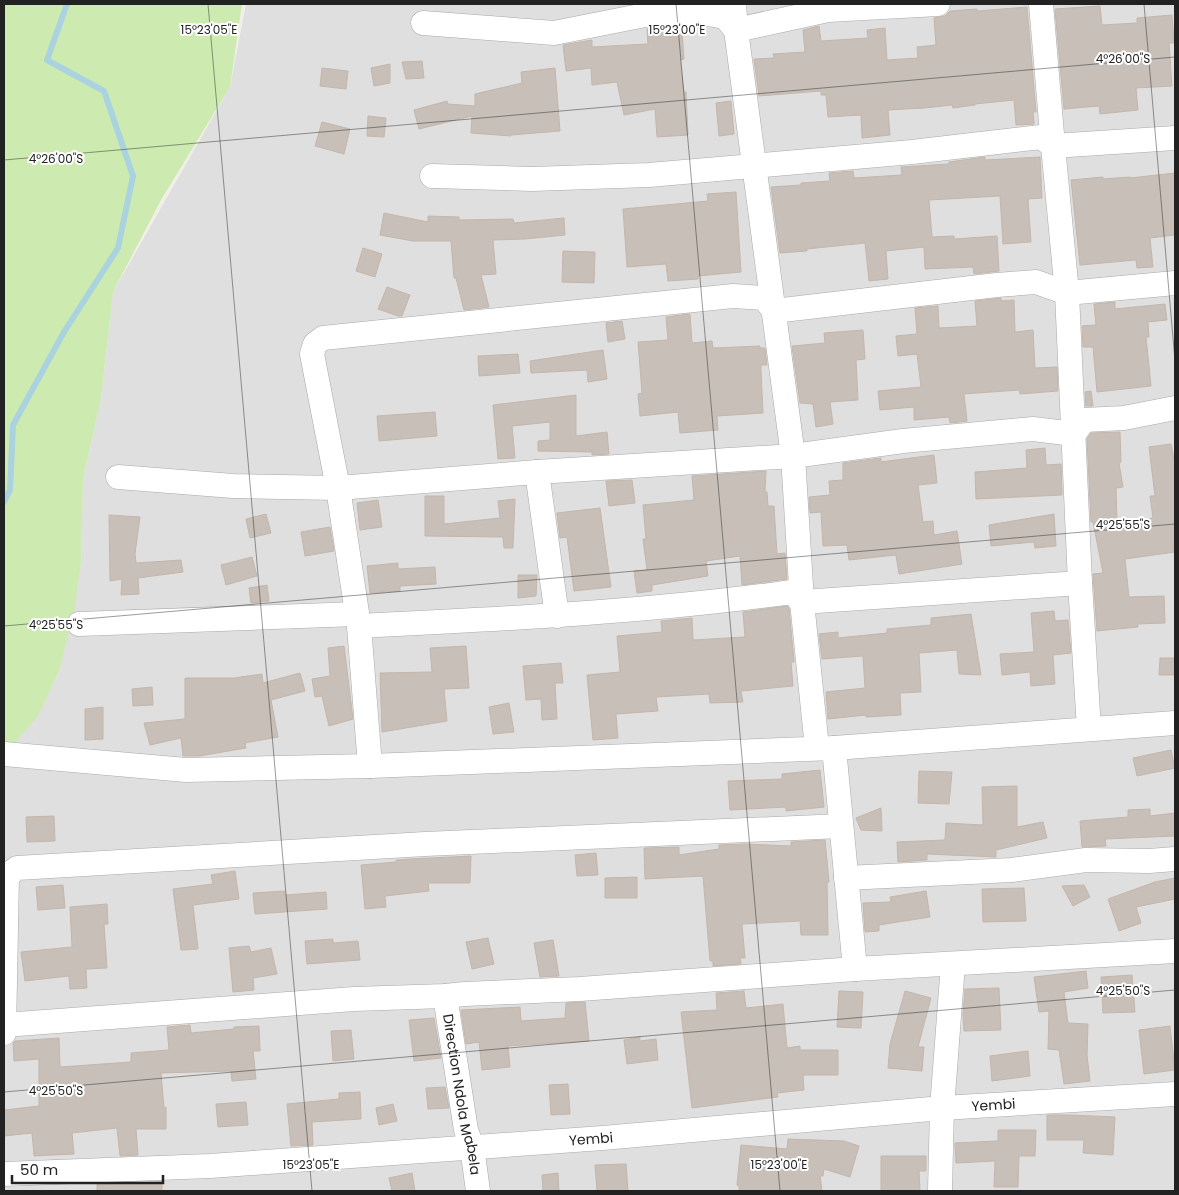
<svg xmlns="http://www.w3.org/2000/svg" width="1179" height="1195" viewBox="0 0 1179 1195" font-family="Poppins,sans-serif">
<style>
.residential{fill:#e0dfdf}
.grass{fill:#cdebb0}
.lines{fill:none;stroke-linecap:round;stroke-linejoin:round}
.stream{stroke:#aad3df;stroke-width:6}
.building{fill:#c7bfb8;stroke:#c4b6ab}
.street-casing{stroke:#a9a9a9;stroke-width:25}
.street{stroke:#fff;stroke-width:24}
.ticks{fill:none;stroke:#222;stroke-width:1;stroke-opacity:0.45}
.labels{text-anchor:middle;stroke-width:4;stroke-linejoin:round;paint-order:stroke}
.street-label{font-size:14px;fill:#222;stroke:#fff}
.ticks-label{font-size:12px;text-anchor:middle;fill:#222;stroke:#fff;stroke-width:4;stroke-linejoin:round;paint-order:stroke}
</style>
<rect width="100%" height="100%" fill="#f2efe9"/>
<!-- residential -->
<path class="residential" d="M246 4H1175V1191H4V752L8 751 38 715 59 671 81 562 83 479 101 399 113 292 230 87Z"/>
<!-- grass -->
<path class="grass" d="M4 4H242L230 87 161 200 113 292 101 399 83 479 81 562 74 613 59 671 38 716 8 751 4 752Z"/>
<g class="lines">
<!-- stream -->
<path class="stream" d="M4 502 10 490 13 425 64 332 118 248 133 176 104 91 47 60 67 4"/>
</g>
<!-- building -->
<path class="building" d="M1100 6 1102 25 1137 23V18L1172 15 1174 43H1169L1172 86 1136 88 1138 110 1100 114 1099 106 1064 109 1055 9Z
M1027 7 1036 112H1033L1034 124 1016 125 1014 100 975 104V105L953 108 952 105 924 108 888 110 890 135 862 138 861 115 828 117 826 95H821V91L759 96 754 59 774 58 773 54 805 52 803 30 819 26 821 41 868 38 867 30 885 28 887 60 918 58 917 47 936 45 934 18 945 16 950 11 977 9V11Z
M665 27 666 34 682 32 684 59 680 60 684 92H686L688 135 657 137 655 109 624 115 617 82 592 85 591 68 566 71 563 45 592 40V47L648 44 647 29Z
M422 61 424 78 406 79 402 62Z
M390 64V83L374 86 371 68Z
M322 68 348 71 346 89 320 86Z
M555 68 560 131 511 135V136L471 133 472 116 419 129 414 110 447 101 448 104 475 106V94L522 83 521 72Z
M731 101 734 134 719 136 716 103Z
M368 116 386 118 384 137 367 136Z
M322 122 350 129 344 154 315 146Z
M985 157V160L1040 157 1042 198 1028 199 1031 242 1003 244 1000 196 929 200 932 237 954 236V239L997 236 999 271 974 274 973 267 925 269 924 247 886 251 888 279 869 281 865 243 807 249V251L780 253 771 187 801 185V183L830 181 829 173 853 171 854 178 902 175 901 167 949 164V162Z
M1175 173V235L1150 238 1153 267 1137 268 1136 260 1080 265 1071 180 1103 177V179L1130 177V178Z
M736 192 741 272 698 276V279L668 281 666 264 627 267 623 209 708 201 707 194Z
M384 213 428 222V216L459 217V220L513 219 514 223 564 218 565 235 525 239 493 240 496 274 481 275 489 307 464 310 456 278H454L451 241H413L380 235Z
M363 248 382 254 375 277 356 271Z
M563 251 595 252 594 283 562 282Z
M387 287 410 295 402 316H398L378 309Z
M1001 298V301L1014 300 1015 332 1033 330 1035 368 1057 367 1058 391 1020 394 1019 390 964 394 967 421 950 423 949 417 914 420V407L880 410 878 391 921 387 917 354 898 356 896 336 917 334 915 308 938 306 939 328 977 326 975 301Z
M1115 302V309L1165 304 1167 320 1148 322 1149 337H1146L1151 386 1097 392 1093 347H1083L1082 326 1096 325 1094 304Z
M690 314 692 343 712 341 713 348 760 346V348H765L767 365H761V371L763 413 717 416 718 430 680 433 678 412 640 416 638 394 642 393 638 342 668 340 666 317Z
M622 321 625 339 608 342 606 323Z
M863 330 865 359 856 360 858 400 830 402 833 424 816 427 813 404 800 403 792 346 825 343 824 333Z
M603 350 607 379 588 382 587 370 531 373 530 361Z
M518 354 520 373 479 376 478 356Z
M1091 391 1093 406H1086L1085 392Z
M576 395V436L607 432 609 454 592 455V452L538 451V441L550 440V422L512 426 515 458 498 459 493 405Z
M435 412 437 436 379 441 377 416Z
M1120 432 1121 462 1119 463 1123 487 1116 488 1117 524 1153 518 1150 496H1155L1149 447 1171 444 1174 459H1175V552L1125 559 1129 597 1164 596 1165 623 1138 624V627L1097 631 1093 574 1103 573 1093 522H1091L1087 439 1091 433Z
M1045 448 1046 465 1061 464 1062 495 976 499 975 472 1027 468 1026 450Z
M934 455 937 483 918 485 923 522 933 521 934 535 957 531 962 564 899 574 896 555 849 560 847 545 823 546 821 512 810 513 809 497 830 495 829 481 843 480V463L881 458V462Z
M766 471 765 492H767L768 506H774L777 554 785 553 787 579 742 585 740 556 706 561 708 576 652 585V591L637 593 634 571 647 570 643 539H646L643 505 694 500 692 476Z
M632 480 635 503 609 506 606 481Z
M425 496H444V524L500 518 498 501 515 499 513 548H504L503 537 425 536Z
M378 500 382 527 360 530 357 503Z
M600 508 611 587 574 591 567 537 560 538 557 513Z
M266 514 271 533 250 538 246 519Z
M1054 514 1056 546 1035 548 1034 542 991 546 989 525Z
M109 515 140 517 135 554 136 563 181 560 183 572 138 578 139 594 121 595 122 579 110 581Z
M330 527 334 551 305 556 301 532Z
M252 557 257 576 226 585 221 565Z
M398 563V569L435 567 436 584 400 586V591L370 593 367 566Z
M518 575H537L536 596 518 598Z
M267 585 269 601 251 603 249 588Z
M787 606 789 608 794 662H791L793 686 741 691 743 702 710 703 709 694 656 697 658 711 616 714 618 738 593 740 587 675 620 672 617 636 662 632 661 621 692 618 693 640 745 637 743 612Z
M1054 611 1055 621 1068 620 1071 653 1053 655 1055 684 1031 686 1030 672 1002 675 1000 654 1034 652 1031 613Z
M971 614 981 675 959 674 957 650 919 653 921 692 900 693 901 715 866 717V715L828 719 826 692 865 688 863 656 822 659 819 634 838 632V638L887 633V629L931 625V618Z
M344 646 353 719 329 726 322 696 315 697 312 679 330 676 328 648Z
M466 646 469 688 444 689 447 721 382 732 380 673 432 672 430 648Z
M1160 658H1175V675H1159Z
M561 663 563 683H555L557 719 542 720 541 699 526 700 523 666Z
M300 673 305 691 271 700 278 737 245 743 246 748 199 756H183L181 738 150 745 144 723 185 719V678H234L262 674 263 683Z
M152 687 153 705 133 706 132 689Z
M509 703 514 732 493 734 489 707Z
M103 707V739L85 740V709Z
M1171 750 1175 768 1137 776 1133 758Z
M820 770 824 807 786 811V807L730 810 728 781 782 779V774Z
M919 771 952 772 949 804 918 803Z
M1017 786V827L1043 822 1047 838 996 850V857L927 854V860L898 862 897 842 945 840 946 823 983 825 982 787Z
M881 808 882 831 861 830 856 818Z
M1150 809V816L1175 813V836L1105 839 1106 846 1082 847 1080 821 1128 817V810Z
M54 816 55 841 27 842 26 817Z
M825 840 829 882H827L828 935H801L800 921 742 924 745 958H740L741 964 713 966V961H710L703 876 645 879 644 848 679 847V855L719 849V845L745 844 791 846V842Z
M596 853 598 875 577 876 575 855Z
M471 856 470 883H428L429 891 385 896 386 907 365 909 361 865 396 862V860L411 859Z
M235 871 239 899 193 905 198 949 181 950 173 889 213 884 211 875Z
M637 877V898H605V878Z
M1175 878V899L1136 907 1141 923 1119 931 1108 899 1155 882Z
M63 885 65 908 38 910 36 887Z
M1084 885 1090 897 1073 906 1062 886Z
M1024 888 1026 921 983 922 982 889Z
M285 891V895L326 892 327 909 255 914 253 893Z
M926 891 930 917 879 925V931L865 932 863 903 891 902 890 897Z
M107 904 108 924H104L107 968 86 969 87 988 70 989 69 976 25 981 21 952 72 947 70 907Z
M488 938 494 964 472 969 466 942Z
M333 939V943L358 941 360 960 307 964 305 941Z
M553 940 559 976 540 977 534 943Z
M249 946 251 952 271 948 277 974 253 978 254 990 233 992 229 948Z
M1086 971 1088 988 1064 992 1068 1023 1088 1024 1087 1055 1090 1081 1064 1084 1059 1050 1048 1049 1049 1011 1039 1012 1034 977Z
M1132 975 1135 1012 1103 1013 1101 977Z
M999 988 1001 1030 964 1031 963 1013 965 989Z
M744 991 746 1008 783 1004 787 1048 800 1046V1050H838V1075H803L804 1090 777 1093 778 1097 692 1108 681 1012 717 1010 716 993Z
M839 991 863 992 861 1028 837 1027Z
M905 991 931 998 918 1047H924L922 1071 888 1068 890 1044Z
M585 1002 589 1041 508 1046 510 1067 482 1070 479 1042 466 1044 461 1010 520 1007 521 1021 565 1018 566 1003Z
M434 1018 441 1058 414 1061 409 1020Z
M190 1025 191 1033 234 1029V1027L259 1026 260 1051H253L256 1079 232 1081 231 1071 161 1073 164 1108 166 1107V1129H136L138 1155 120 1156 117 1128 72 1133 74 1154 34 1156 32 1133 4 1136V1110L39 1106V1059L14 1061 13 1043 15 1041 59 1038 60 1067 131 1062V1053L169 1050 167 1027Z
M1170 1026 1175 1070 1144 1074 1139 1030Z
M351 1030 354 1059 333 1061 331 1031Z
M640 1037V1041L656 1039 658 1060 627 1064 624 1040Z
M1028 1051 1030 1076 992 1081 990 1056Z
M568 1084 570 1114 551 1115 549 1085Z
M445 1087 449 1108 428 1109 426 1088Z
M360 1092 361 1119 312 1122 313 1145 291 1146 287 1104 339 1099V1093Z
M246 1102 248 1125 218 1127 216 1104Z
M393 1104 397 1121 379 1125 376 1108Z
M1047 1115H1070L1115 1117 1113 1155 1083 1153 1084 1140H1047Z
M998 1130H1036L1035 1156H1019L1018 1187H994L995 1161 956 1163 955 1143 998 1141Z
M788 1139 844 1141 859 1146 850 1177 824 1169 823 1176H820L822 1191H739V1186L737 1185 741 1145 787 1149Z
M881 1156H926V1171H919L920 1191H881Z
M626 1164 628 1191H597L595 1165Z
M412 1173 415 1191H392L389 1178Z
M558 1173 559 1191H543L542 1175Z
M162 1182V1191H97V1184Z"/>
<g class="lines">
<!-- street casing -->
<g class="street-casing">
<g id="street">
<path d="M734 4 736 30 793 456 802 602 817 748"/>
<path d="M1041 4 1053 146 1067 293 1080 583 1089 729"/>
<path d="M423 23 554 33 650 14 702 13 725 17 736 30 828 10 938 4"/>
<path d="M432 176 532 179 649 175 912 152 1041 137 1053 146 1175 138"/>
<path d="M537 472 557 616"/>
<path d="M118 477 233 486 338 488 312 354 315 344 323 338 733 296 764 298 774 311 997 285 1036 282 1067 293 1175 283"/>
<path d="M79 624 357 614"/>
<path d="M359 626C503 619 648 612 792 592L802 602 1080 583"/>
<path d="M834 748 855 969"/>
<path d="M4 754 186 770 370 766 834 748 1175 723"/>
<path d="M370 766 359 626 338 488 537 472 793 456 903 441 1033 429 1074 434 1084 420 1124 418 1175 408"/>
<path d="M846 878 1012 870 1086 860 1149 861 1175 859"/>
<path id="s1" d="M445 996 466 1130 472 1147 478 1191"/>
<path d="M4 1025 354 999 445 996 465 994 580 989 855 969 1175 951"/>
<path d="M4 1033 7 876 17 868 425 844 841 826"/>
<path id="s2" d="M4 1174 210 1166 603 1138 942 1108 1175 1094"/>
<path d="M940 1191 942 1108 953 964"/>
</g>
</g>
<!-- street -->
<use href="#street" class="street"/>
</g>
<!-- ticks -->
<path class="ticks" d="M208 4 312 1191M676 4 780 1191M1144 4 1175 361M4 160 1175 57M4 626 1175 524M4 1092 1175 990"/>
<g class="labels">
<!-- street labels -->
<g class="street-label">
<text dy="5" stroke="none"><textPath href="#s1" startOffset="100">Direction Ndola Mabela</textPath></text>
<text dy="5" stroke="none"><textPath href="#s2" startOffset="992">Yembi</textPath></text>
<text dy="5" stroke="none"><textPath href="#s2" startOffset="588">Yembi</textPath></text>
</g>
</g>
<g class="ticks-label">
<text x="209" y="34">15°23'05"E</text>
<text x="677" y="34">15°23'00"E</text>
<text x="1123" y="63">4°26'00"S</text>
<text x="56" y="163">4°26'00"S</text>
<text x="1123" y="529">4°25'55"S</text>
<text x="56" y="629">4°25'55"S</text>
<text x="1123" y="995">4°25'50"S</text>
<text x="56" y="1095">4°25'50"S</text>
<text x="311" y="1169">15°23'05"E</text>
<text x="779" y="1169">15°23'00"E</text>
</g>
<!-- border -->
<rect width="1179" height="1195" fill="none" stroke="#222222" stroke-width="10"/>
<!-- scale -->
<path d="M12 1175v8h151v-8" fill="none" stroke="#222222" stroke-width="2.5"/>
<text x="20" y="1175" font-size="15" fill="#222222" stroke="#ffffff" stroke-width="4" paint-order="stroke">50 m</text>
</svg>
